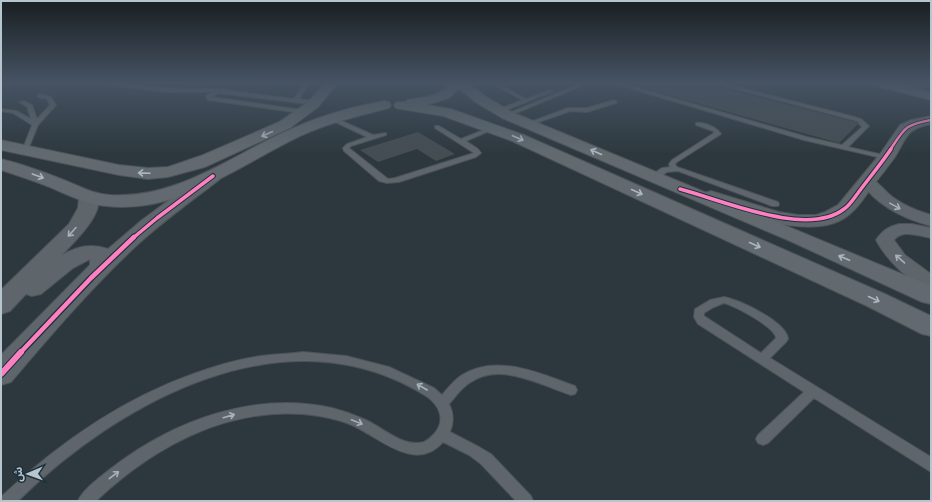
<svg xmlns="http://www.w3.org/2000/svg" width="932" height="502" viewBox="0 0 932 502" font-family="Lato,'Noto Sans Arabic',sans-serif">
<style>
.building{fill:#444d52}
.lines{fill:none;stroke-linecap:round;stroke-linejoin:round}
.service-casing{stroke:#4c5358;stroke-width:2}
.minor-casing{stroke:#4c5358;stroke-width:2}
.tertiary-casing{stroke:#4c5358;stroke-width:2}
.secondary-casing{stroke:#4c5358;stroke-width:2}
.service{fill:#5e666b;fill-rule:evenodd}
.minor{fill:#5e666b;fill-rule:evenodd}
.tertiary{fill:#5e666b;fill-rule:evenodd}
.secondary{fill:#626a70;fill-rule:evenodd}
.rail{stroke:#61696f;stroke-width:2;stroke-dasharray:2.5 2.5;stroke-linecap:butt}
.cycleway-far3-casing{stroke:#1e303b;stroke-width:4}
.cycleway-far2-casing{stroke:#1e303b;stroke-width:5.5}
.cycleway-far1-casing{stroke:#1e303b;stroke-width:7}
.cycleway-casing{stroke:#1e303b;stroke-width:8}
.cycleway-far3{stroke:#ff80c0;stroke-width:2.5}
.cycleway-far2{stroke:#ff80c0;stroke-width:3.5}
.cycleway-far1{stroke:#ff80c0;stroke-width:4.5}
.cycleway{stroke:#ff80c0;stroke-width:6}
.oneway{stroke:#aab7c1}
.oneway2{stroke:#a5b2bb}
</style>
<rect width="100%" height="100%" fill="#2d383e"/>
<!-- building -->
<path class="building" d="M636 82H699L856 122 858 124 839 143 636 86Z
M418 132 455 154 436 161 417 149 378 162 360 150Z"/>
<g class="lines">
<!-- service casing -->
<g class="service-casing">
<path id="service" d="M88 82H108L165 88 217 89 294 99 305 82H310L299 99 316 101 319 103 316 105 218 93 212 97 309 111 310 112 307 114 208 100 206 96 211 92H165Z
M490 82H496L526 99 549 90 554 91 499 113 497 112V110L522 100Z
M584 82H591L509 116 504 115Z
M609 82H618L807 137 842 145 862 127 857 121 709 82H718L851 116 861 119 869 126 848 147 888 156 889 157 886 159 804 140Z
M40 94 51 97 56 105 38 125 27 152H23L22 151 32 125 13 113 1 111V109L17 111 31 119 27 107 19 102 24 101 32 105 37 119 50 105 47 99 38 97 37 96Z
M614 100 617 102 616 103 587 112 571 111 530 125 525 124 568 108H587Z
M329 117H333L373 135 386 133V135L351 146 349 148 388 179 395 178 474 153 435 128V126H439L461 139 491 127 496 128 466 141 478 149 481 153 476 157 399 182 387 183 379 181 344 151 343 148 347 144 367 137 329 119Z
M696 123C705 122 716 127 721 134L677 162 675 164 677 167 778 202 779 204 778 206H772L678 171 667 172 656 180H650V176L662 168 670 167 669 164 672 160 714 133 713 131 696 125Z
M724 297C740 300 787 322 788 339L786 342 770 358 931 457V472L814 398 768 443 763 445 758 443 756 439 758 435 804 392 698 324 694 317 695 309 710 300ZM724 303C735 306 775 327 776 338L761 353 704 316V313L714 307Z
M303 352 346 356 389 367 434 388 442 395C448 388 454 380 462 375 497 353 541 374 575 386L577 390 575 394 571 395C541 385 501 362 471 382 462 387 456 396 449 404 454 414 454 422 450 432L479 447 491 454 531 496 533 501H516L481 464 469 455 443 442C416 473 381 439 354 426 343 421 331 418 319 416 234 403 156 444 96 501H78C83 489 103 475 113 467 175 420 254 391 332 408 344 411 355 415 366 420 383 428 404 448 424 442 428 440 431 437 434 434 446 421 440 405 426 396 287 309 121 400 18 501H1L2 496C58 444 120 400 193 374 215 366 238 359 261 356 275 354 289 354 303 352Z"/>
</g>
<!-- minor casing -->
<g class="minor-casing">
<path id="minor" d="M867 177C877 179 885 192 894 198 905 206 918 211 931 215V226C904 219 876 205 860 181L862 178Z
M899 224H912L931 228V238C920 236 902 229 894 240L905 255 931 274V289C910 284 886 259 876 240 883 230 888 227 899 224Z"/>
</g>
<!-- tertiary casing -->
<g class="tertiary-casing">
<path id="tertiary" d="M931 116V124C906 129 907 137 895 157 887 168 878 179 869 191 864 198 859 206 852 212 820 245 740 214 704 201L702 197 704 193 711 191 779 212 798 215H816L825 212 838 205 880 154 900 125 911 120Z
M213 171 219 172 222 176 219 180C191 201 162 222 136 246 91 288 51 335 11 382L1 385V355L90 265V259L73 268 41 294 32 296 26 294 10 311 1 314V290L69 224 78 208 79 198 82 194 89 192 96 194C108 211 73 243 62 255 77 246 92 243 108 249L142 220 207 172Z"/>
</g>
<!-- secondary casing -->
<g class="secondary-casing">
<path id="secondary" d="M326 82H334L336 85 318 107 290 128 205 167 168 177 148 179 119 175 1 150V140L119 165 148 168 168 167 203 155 279 122 308 102Z
M450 82H467L485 96 512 112 931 286V304L922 302 790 241 502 118 475 102 459 88 449 98 427 105 451 109 524 135 885 294 931 316V336L922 334 867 306 512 141 443 116 401 109 396 108 394 105 396 102H406L407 100C421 97 442 98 450 82Z
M871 82H893L931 92V100L873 85Z
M384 101 389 102 391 105 389 108C358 116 328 123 300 136 239 165 178 215 106 206 85 204 66 194 47 186 32 180 16 175 1 170V159C22 164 44 172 64 180 79 186 93 194 110 195 177 199 230 156 289 130 319 116 351 107 384 101Z"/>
</g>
<!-- service -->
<use href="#service" class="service"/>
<!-- minor -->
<use href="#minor" class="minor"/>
<!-- tertiary -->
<use href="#tertiary" class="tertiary"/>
<!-- secondary -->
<use href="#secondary" class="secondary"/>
<!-- rail -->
<path class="rail" d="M855 82 931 87"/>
<!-- cycleway-far3 casing -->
<g class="cycleway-far3-casing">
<path id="cycleway-far3" d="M890 150C905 128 904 125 931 120"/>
</g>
<!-- cycleway-far2 casing -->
<g class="cycleway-far2-casing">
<path id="cycleway-far2" d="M680 189C722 200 807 238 844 209 850 205 854 198 858 193 869 178 881 164 891 149
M133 238 157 218 213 176"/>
</g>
<!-- cycleway-far1 casing -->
<g class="cycleway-far1-casing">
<path id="cycleway-far1" d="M20 353 91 278 134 237"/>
</g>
<!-- cycleway casing -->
<g class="cycleway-casing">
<path id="cycleway" d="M1 374 21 352"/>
</g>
<!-- cycleway-far3 -->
<use href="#cycleway-far3" class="cycleway-far3"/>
<!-- cycleway-far2 -->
<use href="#cycleway-far2" class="cycleway-far2"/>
<!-- cycleway-far1 -->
<use href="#cycleway-far1" class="cycleway-far1"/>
<!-- cycleway -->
<use href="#cycleway" class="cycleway"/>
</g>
<!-- one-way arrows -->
<defs><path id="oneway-shaft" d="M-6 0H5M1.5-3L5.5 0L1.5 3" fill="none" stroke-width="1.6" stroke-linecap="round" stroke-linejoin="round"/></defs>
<g class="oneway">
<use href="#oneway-shaft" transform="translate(267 134) rotate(156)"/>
<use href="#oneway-shaft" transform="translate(518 138) rotate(23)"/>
<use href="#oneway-shaft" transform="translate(596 152) rotate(-156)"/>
<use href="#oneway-shaft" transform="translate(144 173) rotate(-178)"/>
<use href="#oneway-shaft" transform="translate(38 176) rotate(20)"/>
<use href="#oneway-shaft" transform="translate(637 192) rotate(24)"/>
<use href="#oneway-shaft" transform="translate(755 245) rotate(24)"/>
<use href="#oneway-shaft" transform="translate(844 258) rotate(-157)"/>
<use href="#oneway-shaft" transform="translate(874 299) rotate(25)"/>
</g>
<g class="oneway2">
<use href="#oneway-shaft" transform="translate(895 206) rotate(29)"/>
<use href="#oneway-shaft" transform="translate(72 232) rotate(132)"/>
<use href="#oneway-shaft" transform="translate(900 259) rotate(-139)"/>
<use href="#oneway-shaft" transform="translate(422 387) rotate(-150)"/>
<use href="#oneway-shaft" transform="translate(229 416) rotate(-16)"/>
<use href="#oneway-shaft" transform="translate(357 422) rotate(22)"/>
<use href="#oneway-shaft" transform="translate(114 475) rotate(-37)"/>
</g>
<!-- sky -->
<linearGradient id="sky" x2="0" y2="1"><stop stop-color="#191f22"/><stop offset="0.54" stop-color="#465363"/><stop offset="1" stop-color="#465363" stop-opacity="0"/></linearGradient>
<rect width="932" height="153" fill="url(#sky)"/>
<!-- border -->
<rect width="932" height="502" fill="none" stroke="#b7c5cf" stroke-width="4"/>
<!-- north arrow -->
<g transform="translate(28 474) rotate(268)" stroke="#1e303b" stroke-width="3" paint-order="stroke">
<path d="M0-3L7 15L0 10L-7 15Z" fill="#b7c5cf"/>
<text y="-6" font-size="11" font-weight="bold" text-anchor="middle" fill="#b7c5cf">ش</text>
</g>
</svg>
